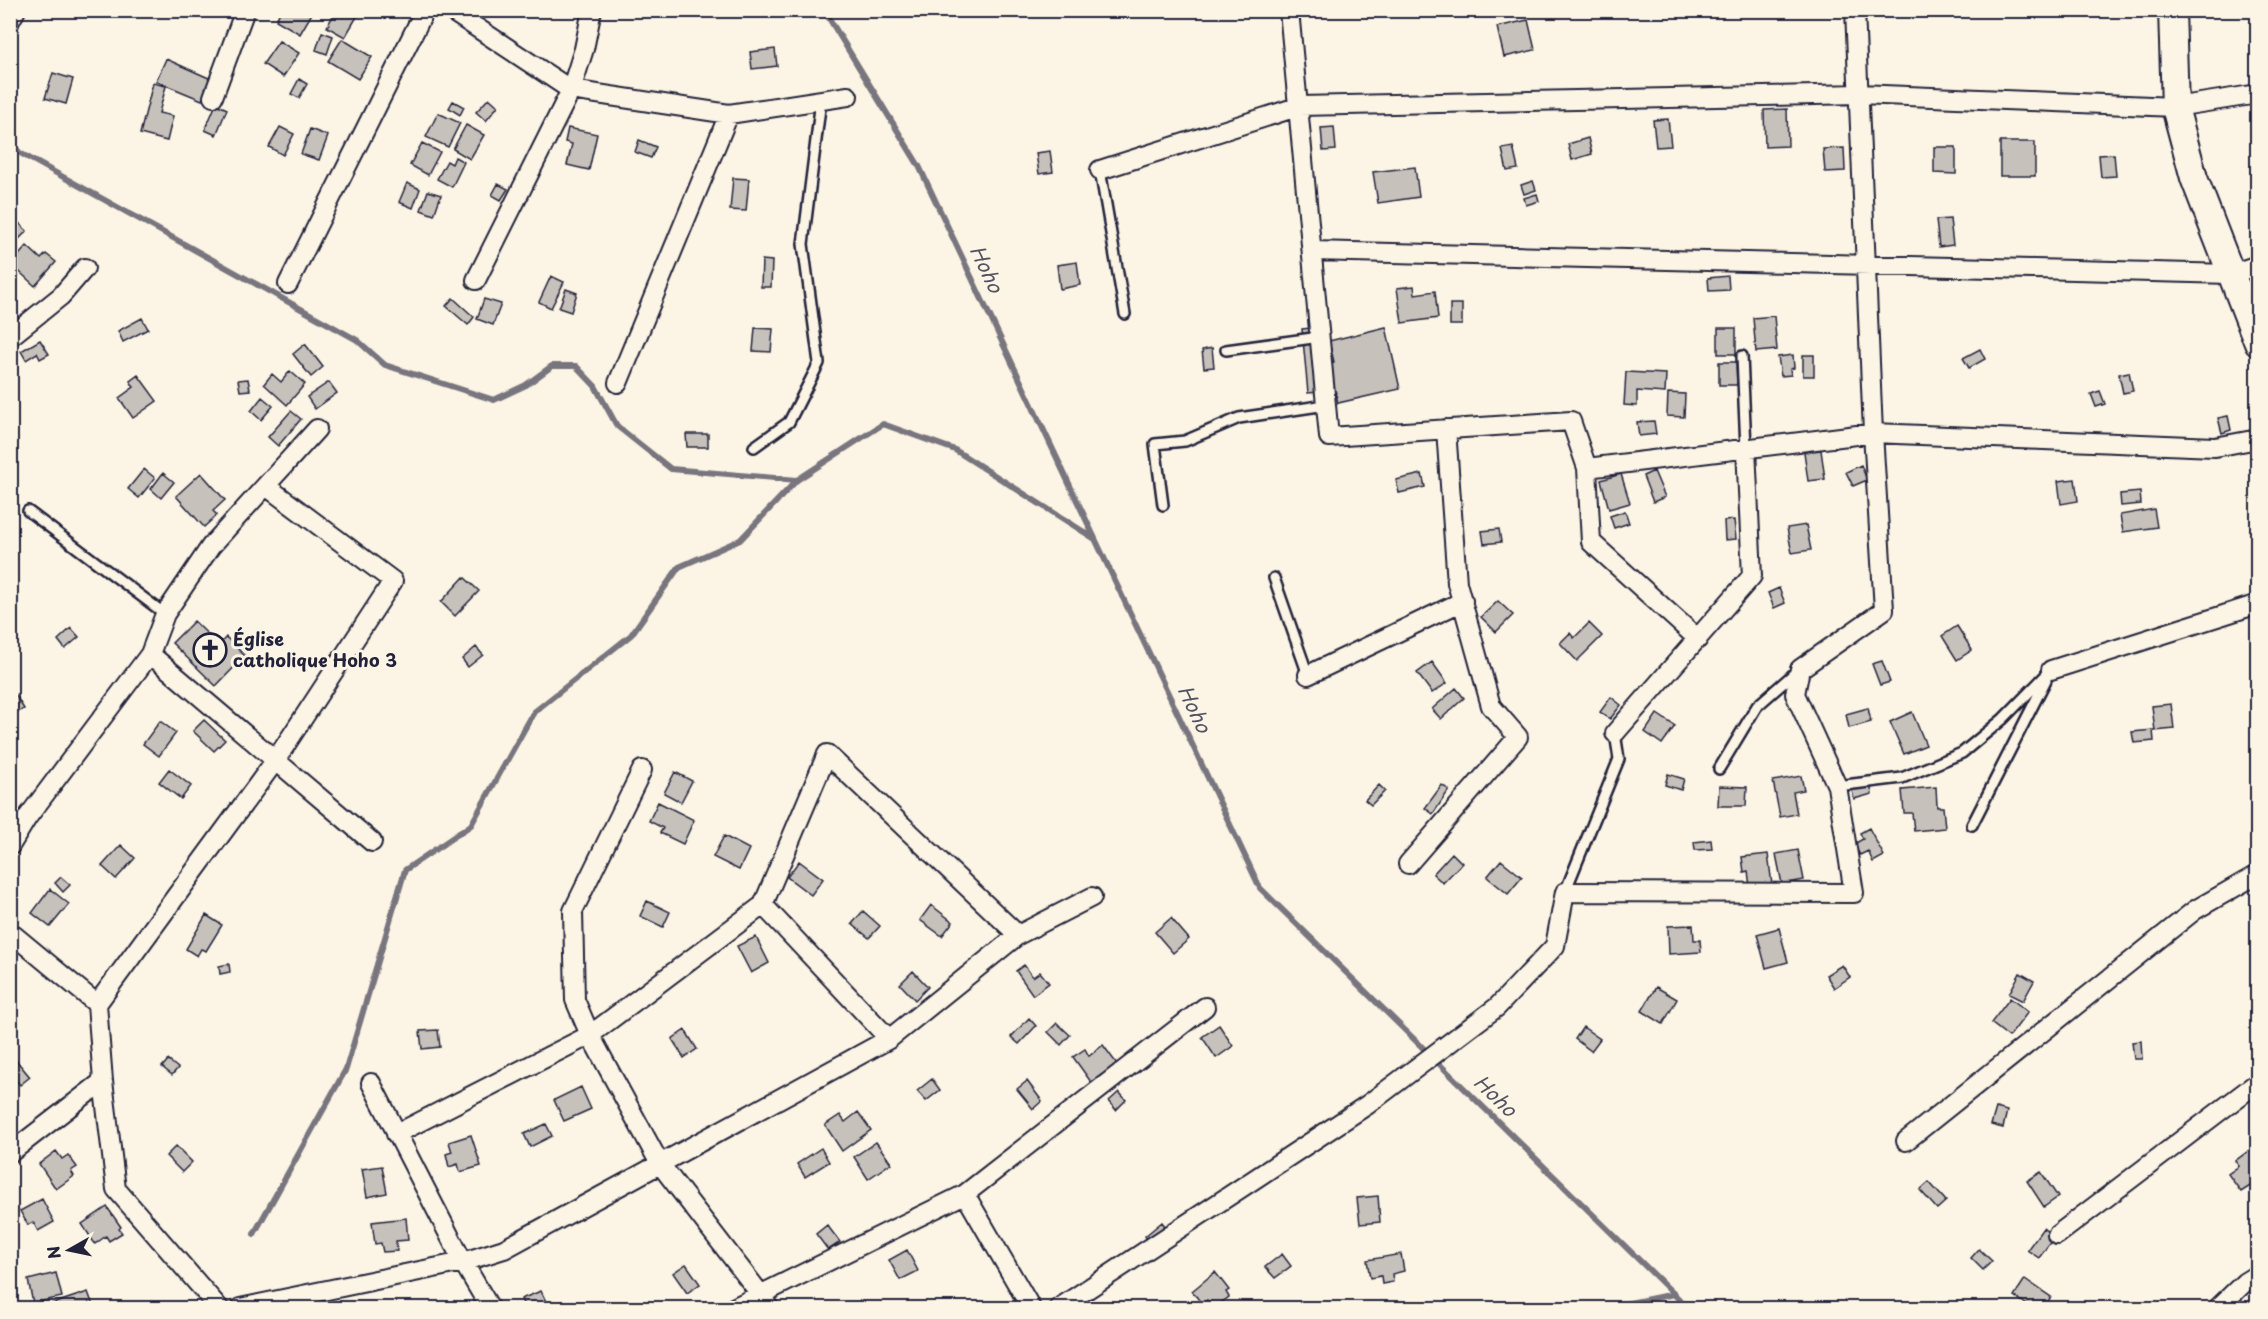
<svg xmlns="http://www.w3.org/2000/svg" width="2268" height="1319" viewBox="0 0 2268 1319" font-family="'Playpen Sans',sans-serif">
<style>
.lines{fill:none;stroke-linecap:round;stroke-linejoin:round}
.stream{stroke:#78757e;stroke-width:6}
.building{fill:#c6c1bb;stroke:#22223b;stroke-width:1.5}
.lane-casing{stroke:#22223b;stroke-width:14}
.street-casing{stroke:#22223b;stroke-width:22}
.secondary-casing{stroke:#22223b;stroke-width:30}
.lane{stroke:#fcf5e5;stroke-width:9}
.street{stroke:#fcf5e5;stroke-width:18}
.secondary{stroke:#fcf5e5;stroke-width:26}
.labels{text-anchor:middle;stroke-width:6;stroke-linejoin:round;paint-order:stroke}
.poi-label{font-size:18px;font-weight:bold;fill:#22223b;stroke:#fcf5e5;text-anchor:start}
.water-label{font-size:20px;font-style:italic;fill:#545362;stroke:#fcf5e5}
</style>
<rect width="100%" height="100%" fill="#fcf5e5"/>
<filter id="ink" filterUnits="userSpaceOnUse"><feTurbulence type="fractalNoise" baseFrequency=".0167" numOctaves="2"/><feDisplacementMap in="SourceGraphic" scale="12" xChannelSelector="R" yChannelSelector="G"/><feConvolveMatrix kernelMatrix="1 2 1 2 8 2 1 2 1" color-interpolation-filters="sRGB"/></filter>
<g filter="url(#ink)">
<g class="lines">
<!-- stream -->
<path class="stream" d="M824 10 919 166 1260 888 1688 1308
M10 142 20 153 357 340 385 365 494 400 526 385 552 366H576L595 386 617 426 671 469 797 480
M254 1234 346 1069 405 870 471 825 534 712 631 635 679 567 740 540 797 480 883 424 955 450 1095 539
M1605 1308 1674 1294"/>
</g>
<!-- building -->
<path class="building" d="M281 10H290L295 13 296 10H314L300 34 276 20Z
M336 10H351L358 15 345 37 327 27Z
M1528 20 1535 50 1504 57 1497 27Z
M322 32 333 36 327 54 316 50Z
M342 39 372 57 358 79 328 61Z
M279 41 299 53 283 77 263 64Z
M775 49 777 66 752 69 750 52Z
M166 59 211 79 202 100 156 81Z
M53 73 73 79 66 104 45 98Z
M299 79 307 84 299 98 291 94Z
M153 83 166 86 159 113 173 116 167 141 140 134Z
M489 98 498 106 486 121 476 112Z
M453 101 464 107 460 115 449 108Z
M216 104 227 109 216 135 205 130Z
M1787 109 1788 146 1765 147 1764 110Z
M438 113 460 123 448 147 426 137Z
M1668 119 1671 146 1656 147 1653 120Z
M466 125 484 135 470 159 453 149Z
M280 127 294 134 283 155 269 147Z
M1334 127 1336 150 1323 151 1321 128Z
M568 128 597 134 589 170 567 165 572 144 565 142Z
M310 129 328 136 319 160 301 154Z
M1588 138 1592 154 1572 160 1568 144Z
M639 140 656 147 651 158 635 152Z
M2000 142H2035V176H2000Z
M422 143 440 152 428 175 410 165Z
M1513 147 1518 169 1507 171 1502 149Z
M1934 147H1956V174L1934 173Z
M1844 148 1845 171 1825 172 1823 149Z
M1050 151 1053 172 1039 174 1036 153Z
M2114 154 2116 176 2101 177 2099 155Z
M455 157 464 162 452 187 437 179 447 161 452 164Z
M1415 167 1419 197 1378 203 1373 172Z
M733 178 749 179 746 211 730 210Z
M1533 181 1536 190 1524 194 1521 185Z
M407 183 420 189 413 208 399 202Z
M498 184 508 189 501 200 492 195Z
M428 191 441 195 434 215 421 210Z
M1537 194 1539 201 1526 205 1524 198Z
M14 218 27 231 10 248V222Z
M1950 219 1953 245 1939 247 1936 220Z
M27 246 41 259 46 254 56 262 35 286 11 264Z
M762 260 772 261 771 287H761Z
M1077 262 1080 285 1060 289 1057 265Z
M551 276 564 282 551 308 539 302Z
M1728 276 1729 290 1709 291 1708 278Z
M1414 286 1415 294 1435 291 1438 318 1402 323 1397 288Z
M566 289 577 293 571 312 559 308Z
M453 298 474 317 468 325 446 306Z
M484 299 501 304 493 325 477 319Z
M1450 304H1462V325H1450Z
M1774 316 1777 350 1756 352 1753 318Z
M142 318 148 329 123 342 118 331Z
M1323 327 1329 391 1308 393 1302 329Z
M1386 327 1400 389 1338 403 1329 363 1334 362 1329 341Z
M755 328 773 329 771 352 753 351Z
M1718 328H1736V354H1718Z
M40 340 49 354 40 359 37 353 26 360 21 351Z
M305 344 323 367 311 377 293 354Z
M1212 348 1214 367 1204 368 1202 350Z
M1980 349 1985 359 1969 368 1963 358Z
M1793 355 1794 368 1790 369 1791 375 1781 376 1778 357Z
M1803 355H1814V376H1803Z
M1719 362H1736L1737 385H1719Z
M290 371 305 384 287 405 264 384 272 374 281 382Z
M1626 372 1666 374 1665 393 1637 391V406L1624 405Z
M2129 372 2133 391 2123 393 2119 374Z
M138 375 157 401 133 418 119 398 134 387 130 381Z
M248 379 250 390 240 391 238 380Z
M329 382 337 393 315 409 307 397Z
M2100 391 2105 404 2096 407 2091 394Z
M1668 393 1685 394 1684 417 1667 416Z
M262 397 273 406 261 420 251 411Z
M291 411 301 419 278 446 268 437Z
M2228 416 2231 430 2222 433 2218 418Z
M1654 421 1656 434 1639 436 1637 422Z
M686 434H708V447H687Z
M1821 450 1825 479 1808 481 1804 452Z
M1861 465 1867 480 1853 486 1846 472Z
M144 469 155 478 139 498 128 489Z
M1654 471 1665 497 1653 502 1643 476Z
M163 473 174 482 161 498 151 489Z
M201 473 225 500 213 511 217 515 204 527 176 496Z
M1422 474 1425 487 1399 493 1396 480Z
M1621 474 1630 503 1609 509 1601 480Z
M2075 479 2078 501 2061 504 2058 481Z
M2140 492 2141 504 2121 506 2120 494Z
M2154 509 2157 527 2123 532 2120 515Z
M1625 511 1629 523 1614 528 1610 516Z
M1734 520 1736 539 1725 540 1724 521Z
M1806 525 1811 550 1792 553 1787 528Z
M1499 529 1501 542 1484 544 1482 531Z
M464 577 479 591 455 616 441 602Z
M1779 588 1785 603 1774 608 1768 593Z
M1498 601 1513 615 1496 632 1481 617Z
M194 621 219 645 226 637 245 656 216 686 172 643Z
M1589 623 1602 636 1577 661 1560 643 1570 633 1574 638Z
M1957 626 1972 650 1957 660 1942 636Z
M71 628 79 637 65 649 58 640Z
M476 647 483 655 468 667 462 659Z
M1882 661 1890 682 1880 685 1872 664Z
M1432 662 1447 683 1432 693 1417 673Z
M1456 688 1464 698 1441 719 1432 709Z
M15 694 24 709 10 716V695Z
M1611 697 1621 705 1610 719 1600 712Z
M2171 704 2174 729 2155 731 2152 706Z
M1868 708 1871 722 1849 728 1846 714Z
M1912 712 1926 745 1904 754 1890 722Z
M1657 714 1675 726 1662 744 1645 732Z
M204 720 225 740 214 751 193 731Z
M160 721 176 733 159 756 143 744Z
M2153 730 2154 741 2134 743 2132 732Z
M169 769 191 786 181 799 159 782Z
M675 772 692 781 681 802 664 793Z
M1668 774 1684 779 1681 790 1665 785Z
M1801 776 1804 790 1793 792 1797 814 1780 817 1773 781Z
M1870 783 1872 794 1854 799 1851 787Z
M1379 785 1385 791 1371 805 1365 800Z
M1442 785 1449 790 1433 814 1425 808Z
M1719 786 1747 787 1746 806H1718Z
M1936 787 1937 807H1943L1945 828 1914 831 1912 813H1904L1902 790Z
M658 802 694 820 683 844 660 833 663 828 649 821Z
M1869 828 1884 856 1873 862 1868 851 1860 855 1854 844 1863 839 1860 833Z
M724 836 749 849 739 870 713 857Z
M1711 840 1712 849 1695 850 1694 842Z
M121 845 135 858 116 879 102 866Z
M1798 850 1804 880 1782 884 1776 854Z
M1452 853 1462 863 1443 883 1433 874Z
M1768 854 1772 885 1750 887 1748 871 1744 872 1742 857Z
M1501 860 1522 877 1508 894 1487 877Z
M799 861 823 879 811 895 787 877Z
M61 877 70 885 63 892 55 883Z
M50 889 69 904 50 927 32 913Z
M647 901 670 912 663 927 640 916Z
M931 905 953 922 942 936 920 920Z
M863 911 880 926 869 938 852 924Z
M206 915 222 925 206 951 201 949 197 956 186 949Z
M1171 918 1189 939 1173 953 1155 932Z
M1693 925 1694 940H1700L1701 952 1669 954 1668 926Z
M1779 928 1788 962 1766 968 1757 934Z
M756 937 769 963 751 973 737 946Z
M229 964 230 972 220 974 219 966Z
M1024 965 1033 977 1040 972 1049 983 1033 995 1016 971Z
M1842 965 1850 977 1834 988 1826 975Z
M913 971 928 987 915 1000 900 984Z
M2020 973 2034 981 2023 1001 2009 994Z
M1656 987 1677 999 1663 1024 1642 1011Z
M2010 998 2028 1012 2009 1037 1991 1023Z
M1029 1018 1036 1026 1019 1044 1011 1037Z
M1057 1023 1070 1035 1061 1045 1048 1032Z
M1219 1025 1233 1046 1216 1058 1202 1037Z
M1583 1027 1600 1039 1591 1051 1575 1039Z
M438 1030 440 1047 422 1049 420 1031Z
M685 1030 697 1049 684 1058 672 1039Z
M2141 1041 2142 1059H2134L2132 1042Z
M1103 1045 1117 1064 1091 1082 1073 1057 1085 1049 1089 1056Z
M16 1060 30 1077 20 1085 10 1073V1065Z
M168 1060 178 1068 172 1075 162 1067Z
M932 1079 940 1090 926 1101 917 1091Z
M1027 1081 1042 1101 1033 1109 1017 1089Z
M581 1087 591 1109 564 1121 554 1100Z
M1119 1092 1126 1100 1116 1110 1109 1101Z
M1996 1108 2007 1111 2003 1128 1991 1125Z
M858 1112 871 1130 842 1151 825 1125 840 1115 845 1122Z
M546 1124 552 1136 530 1147 524 1134Z
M471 1135 481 1166 460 1172 458 1164 449 1167 446 1154 452 1152 449 1142Z
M876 1142 891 1163 868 1179 854 1157Z
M176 1146 192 1162 182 1172 166 1156Z
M821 1148 829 1162 805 1177 797 1164Z
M2251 1149 2258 1158V1181L2241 1192 2228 1174 2239 1166 2235 1161Z
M56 1151 62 1159 68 1155 77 1167 71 1171 74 1176 56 1189 39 1164Z
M382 1166 387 1193 367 1197 362 1169Z
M2041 1172 2058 1197 2044 1207 2027 1181Z
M1929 1182 1946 1201 1937 1209 1920 1190Z
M1378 1196 1380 1222 1360 1224 1357 1198Z
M42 1199 54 1222 38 1231 33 1222 28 1225 20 1211Z
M107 1207 121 1227 119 1229 122 1233 109 1241 106 1236 95 1244 82 1224Z
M406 1218 408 1240 396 1241 397 1251 383 1252 381 1243 375 1244 372 1222Z
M1162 1222 1173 1237 1156 1250 1145 1236Z
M827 1225 840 1242 828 1250 816 1234Z
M2043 1228 2054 1237 2039 1258 2027 1250Z
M1979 1249 1992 1261 1983 1270 1971 1258Z
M907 1250 918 1271 900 1280 889 1260Z
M1282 1254 1291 1266 1275 1278 1265 1267Z
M1401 1254 1404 1271 1392 1274 1393 1282 1382 1284 1381 1276 1370 1278 1367 1260Z
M686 1264 700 1284 687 1293 673 1273Z
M1215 1272 1229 1290 1226 1292 1229 1297 1214 1308 1207 1300 1202 1304 1192 1291Z
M56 1273 62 1297 33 1303 28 1280Z
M2025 1279 2051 1297 2043 1308H2032L2014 1296Z
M541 1291 549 1308H525L521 1299Z
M88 1292 94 1308H54L52 1304Z"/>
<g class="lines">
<!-- lane casing -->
<g class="lane-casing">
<path id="lane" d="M1100 170 1125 314
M1226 350 1320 337
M1742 356 1746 448
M754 447 789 422 819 363 803 244 821 100
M1163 505 1155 444 1185 441 1239 418 1326 405
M28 511 165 614
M1274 578 1308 675
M1719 769 1757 706 1797 671
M1837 786 1902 778 1962 753 2003 719 2051 670
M1972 825 2046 680
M1565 892 1619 759 1615 733"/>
</g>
<!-- street casing -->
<g class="street-casing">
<path id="street" d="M450 10 571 90 729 114 848 96
M1289 10 1329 437 1571 421 1587 468 1591 542 1698 639
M10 21 16 10
M213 97 245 10
M1100 170 1300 106 1859 94 2175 107 2258 94
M1312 251 2231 274 2258 265
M476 280 571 90 584 49 592 10
M288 284 425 10
M10 337 61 296 85 268
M618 383 729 114
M1587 468 1873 433 2215 447 2258 439
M150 654 372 842
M2051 670 2258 604
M1308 675 1463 601
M1615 733 1752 576 1746 448
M642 770 573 911 575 1000 590 1035 660 1164 761 1295 769 1308
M10 846 27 818 150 654 165 614 211 546 317 429
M1408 864 1518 737 1491 706 1457 583 1446 429
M763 905 889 1039
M10 932 97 1004 103 1081 116 1189 219 1308
M97 1004 275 761 393 581 266 486
M371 1083 463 1262 490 1308
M396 1134 590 1035 763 905 827 754 1018 935
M1906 1141 2195 910 2258 874
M10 1153 103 1081
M965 1194 1031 1308
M2057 1235 2258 1082
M240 1308 463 1262 504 1249 889 1039 1018 935 1092 897
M733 1308 965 1194 1205 1007
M1059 1308 1367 1105 1497 1007 1555 946 1565 892 1854 893 1837 786 1795 694 1800 669 1884 610 1873 433 1855 10
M2218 1308 2245 1282 2258 1274"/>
</g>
<!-- secondary casing -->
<g class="secondary-casing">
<path id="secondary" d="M2172 10 2175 107 2194 178 2258 343"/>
</g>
<!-- lane -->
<use href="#lane" class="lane"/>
<!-- street -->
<use href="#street" class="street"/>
<!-- secondary -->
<use href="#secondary" class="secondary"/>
</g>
</g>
<!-- icons -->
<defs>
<g id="church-ring" transform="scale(1.725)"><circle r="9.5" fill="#fcf5e5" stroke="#22223b" stroke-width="1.5"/><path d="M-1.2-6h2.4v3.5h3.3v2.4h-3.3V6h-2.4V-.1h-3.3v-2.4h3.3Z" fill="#22223b"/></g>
</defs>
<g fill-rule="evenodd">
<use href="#church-ring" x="210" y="650"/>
</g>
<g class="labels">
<!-- poi labels -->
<g class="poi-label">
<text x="233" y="646">Église<tspan x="233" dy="21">catholique Hoho 3</tspan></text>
</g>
<!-- water labels -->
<g class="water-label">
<text transform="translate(986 269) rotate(65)" y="7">Hoho</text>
<text transform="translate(1194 709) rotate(65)" y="7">Hoho</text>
<text transform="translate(1495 1096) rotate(44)" y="7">Hoho</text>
</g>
</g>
<!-- margin -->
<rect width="2268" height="1319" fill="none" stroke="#fcf5e5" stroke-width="36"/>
<rect x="18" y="18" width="2232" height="1283" fill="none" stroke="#22223b" stroke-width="2" filter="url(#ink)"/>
<!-- north arrow -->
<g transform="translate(69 1250) rotate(261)" stroke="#fcf5e5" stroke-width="4.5" paint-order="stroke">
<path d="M0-4.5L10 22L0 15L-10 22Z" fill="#22223b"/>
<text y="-9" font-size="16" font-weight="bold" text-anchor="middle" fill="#22223b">N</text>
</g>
</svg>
